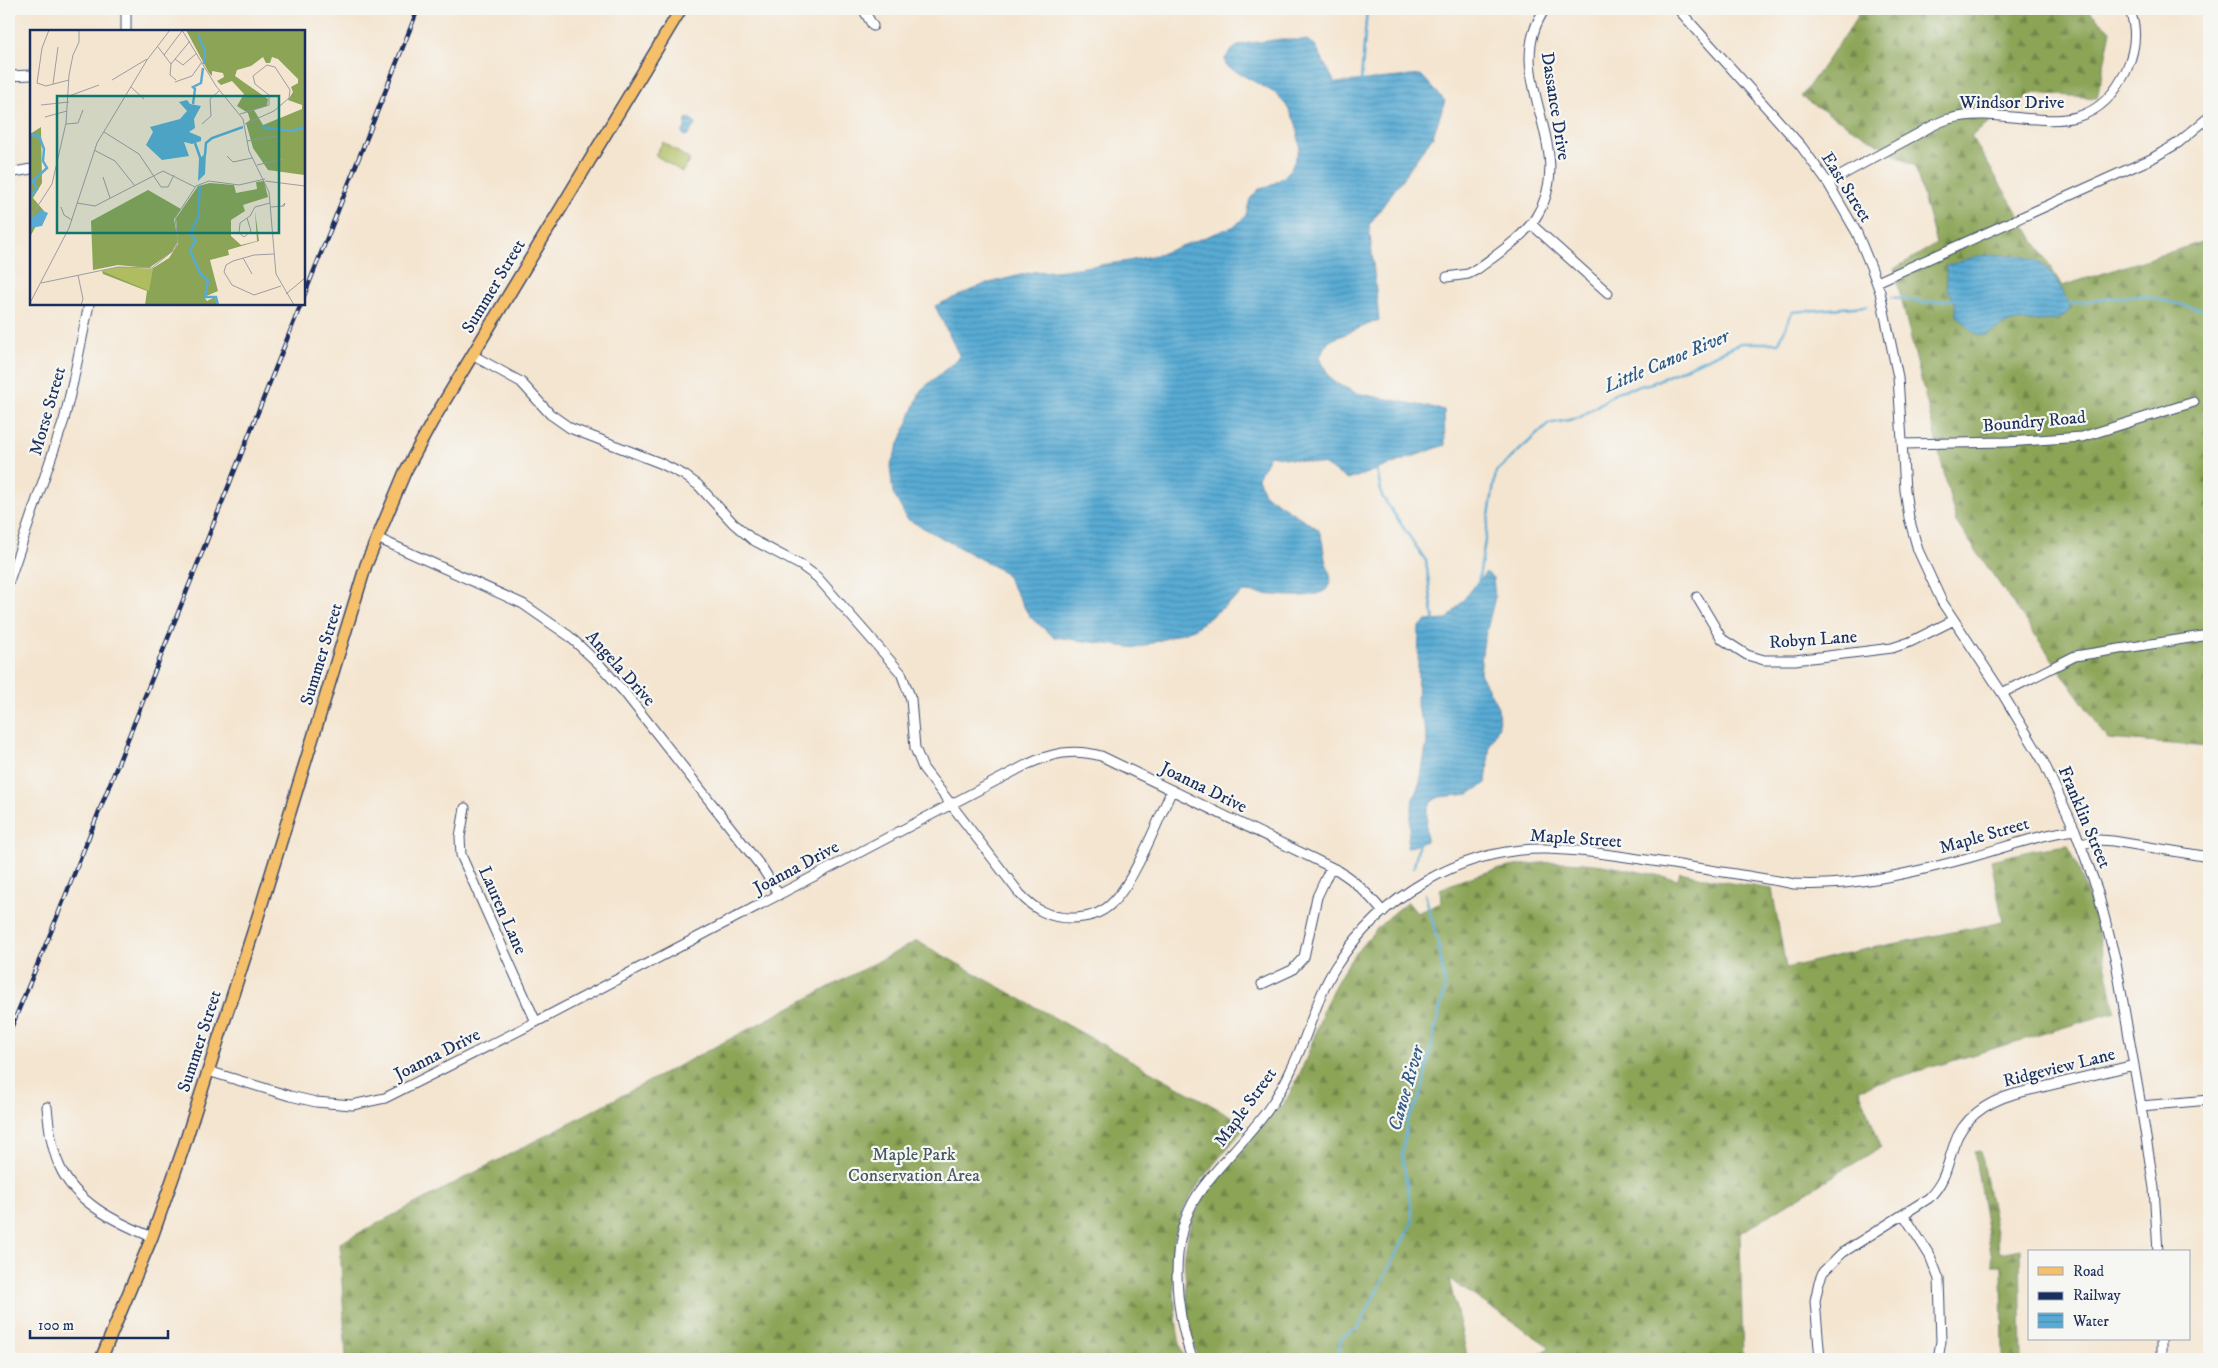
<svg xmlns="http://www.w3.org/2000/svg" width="2218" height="1368" viewBox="0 0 2218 1368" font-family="'IM FELL DW Pica',serif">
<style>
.forest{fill:url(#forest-firs);stroke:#536a5a}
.green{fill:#afbd60;stroke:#65765f}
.water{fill:url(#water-rules);stroke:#3a6d99}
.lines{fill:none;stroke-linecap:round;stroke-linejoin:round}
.stream{stroke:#59abd4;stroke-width:2.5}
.minor-casing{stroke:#3c4a6f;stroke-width:11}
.major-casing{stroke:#3c4a6f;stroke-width:14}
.minor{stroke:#fff;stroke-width:9}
.major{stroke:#f6c06b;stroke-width:11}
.rail-casing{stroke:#1b2f5e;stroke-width:4.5}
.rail{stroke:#f6f6f2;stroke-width:2.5;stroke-dasharray:8;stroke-linecap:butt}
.labels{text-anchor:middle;stroke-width:4.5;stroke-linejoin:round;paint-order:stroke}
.street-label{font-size:18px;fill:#1b2f5e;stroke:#f6f6f2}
.park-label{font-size:18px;fill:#475a5f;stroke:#f6f6f2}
.water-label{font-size:19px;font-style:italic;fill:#315a87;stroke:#f6f6f2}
.inset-river{fill:none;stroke:#59abd4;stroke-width:2.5}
.inset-road{fill:none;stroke:#9d9ca2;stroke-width:1}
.view{fill:#0f766e;fill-opacity:0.15;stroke:#0f766e;stroke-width:2.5}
.inset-edge{fill:none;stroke:#1b2f5e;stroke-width:2.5}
</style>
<defs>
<pattern id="forest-firs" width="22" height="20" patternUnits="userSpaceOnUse" patternTransform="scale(1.25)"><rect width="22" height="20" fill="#8ba456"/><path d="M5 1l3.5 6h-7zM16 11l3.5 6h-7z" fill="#71864a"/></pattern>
<pattern id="water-rules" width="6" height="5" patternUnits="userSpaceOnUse" patternTransform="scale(1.25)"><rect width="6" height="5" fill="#59abd4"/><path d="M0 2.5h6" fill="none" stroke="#498caf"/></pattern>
</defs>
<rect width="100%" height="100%" fill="#f6f6f2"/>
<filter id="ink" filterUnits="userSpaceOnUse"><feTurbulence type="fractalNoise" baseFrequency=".02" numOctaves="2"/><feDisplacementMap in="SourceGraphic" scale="10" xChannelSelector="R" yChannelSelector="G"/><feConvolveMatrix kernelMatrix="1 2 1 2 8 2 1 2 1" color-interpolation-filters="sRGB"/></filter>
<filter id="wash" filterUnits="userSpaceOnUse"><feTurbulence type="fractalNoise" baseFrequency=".0096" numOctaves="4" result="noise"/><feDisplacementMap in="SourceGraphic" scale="20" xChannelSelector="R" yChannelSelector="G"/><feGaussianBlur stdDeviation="1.12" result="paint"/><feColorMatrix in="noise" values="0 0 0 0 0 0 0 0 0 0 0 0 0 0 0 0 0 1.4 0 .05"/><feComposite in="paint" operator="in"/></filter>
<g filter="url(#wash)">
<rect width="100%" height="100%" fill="#f4e5d0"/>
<!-- forest -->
<path class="forest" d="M1859 9H2087L2111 31 2097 98 2033 93 1971 136 2062 286 2209 240V747L2108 739 1956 522 1894 269 1936 244 1915 166 1801 97 1857 18Z
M2068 845C2093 897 2104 955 2115 1012L1859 1089 1881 1147 1740 1233 1743 1359H1531L1550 1347 1449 1279 1468 1359H1198L1189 1331 1184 1257 1189 1230 1195 1213 1206 1194 1279 1106 1281 1108C1302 1077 1311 1044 1324 1009 1341 966 1371 929 1408 902L1417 913 1441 902 1440 889C1491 866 1547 857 1602 865 1628 869 1653 875 1678 879L1680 872 1724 882 1772 889 1786 968 1852 952 2003 922 1991 860 2033 850Z
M917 941 1247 1125C1218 1161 1181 1194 1174 1241 1171 1257 1174 1275 1174 1291 1176 1315 1176 1337 1185 1359H346L340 1243Z
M1980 1151 2000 1253 2020 1249 2022 1359H2003L2002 1265H1993L1974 1152Z"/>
<!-- green -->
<path class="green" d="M663 142 690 160 682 172 655 155Z"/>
<!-- water -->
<path class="water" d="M1273 40H1306L1314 44 1335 83 1421 75 1445 101 1433 136 1369 225 1379 320 1329 341 1319 358 1332 381 1356 393 1444 410 1445 445 1348 480 1325 465 1270 455 1258 477 1264 494 1318 529C1323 539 1323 548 1325 559 1327 567 1333 578 1330 585 1321 604 1262 593 1244 592L1194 629 1137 648 1054 637 1030 617 1004 572 907 519 893 493 890 466 921 390 960 357 935 306 985 284 1033 272 1055 271 1129 261 1160 254 1235 226 1246 215 1250 199 1259 189 1268 187 1284 177 1292 167 1300 147 1296 123 1286 105 1275 93 1226 66 1225 59C1238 38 1252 45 1273 40Z
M689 118 696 123 688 135 685 136 682 133 685 128 686 120Z
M1977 256C1992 256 2010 253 2024 257 2051 263 2062 288 2071 310L2056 320 2008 322 1985 336 1974 333 1957 316 1955 302 1947 287 1946 276 1947 266Z
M1486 572 1493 578 1495 597 1483 645 1480 673 1498 707 1499 726 1490 745 1486 783 1469 794 1439 797 1431 802 1427 811 1426 841 1407 848 1413 799 1420 782 1427 742 1425 728 1417 707 1419 627 1427 621 1447 620Z"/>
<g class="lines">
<!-- stream -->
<path class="stream" d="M1361 81 1367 9
M1892 297 1926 303 1955 299
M2066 304 2139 295 2209 311
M1377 470 1382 496 1426 561 1434 622
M1478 584 1496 472 1548 424 1579 418 1619 391 1652 383 1741 343H1779L1792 312 1866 306
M1414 867 1419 842
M1338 1359 1341 1338 1358 1328 1413 1221 1402 1155 1407 1120 1420 1098 1445 986 1438 942 1425 894"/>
</g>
</g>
<g filter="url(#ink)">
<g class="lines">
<!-- minor casing -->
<g class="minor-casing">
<path id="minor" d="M126 9V31
M863 9 873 26
M1678 9 1801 146 1828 183 1857 233 1871 267 1880 292 1898 377 1905 490 1909 518 1918 550 1942 602 2002 693 2043 761 2075 830 2097 889 2116 962 2141 1106 2154 1188 2158 1252
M9 76 31 75
M9 173 31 169
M1828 183C1856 167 1884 152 1912 137 1924 131 1936 122 1949 119 2014 101 2086 155 2126 71 2135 51 2138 29 2129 9
M1531 224 1608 293
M1447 277 1468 274 1476 270C1496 255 1523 238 1536 217 1581 147 1498 77 1545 9
M1877 282 2151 159 2178 143 2209 117
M472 355 521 382 550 414 570 428 660 463 684 475 698 485 733 523 753 540 802 566 817 577 901 673 911 699 915 748 923 768 1020 894C1034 909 1049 918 1071 918 1085 918 1099 915 1110 905 1133 885 1158 820 1172 790
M1902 444 2007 442 2082 437 2194 402
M377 538 523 604 569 636 599 664 625 693 763 869 779 895
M9 581 64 420 73 382 89 304
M1697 597 1722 639 1747 655 1764 660H1795L1892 648 1910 642 1954 620
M2002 693 2075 656 2209 635
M465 808 460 837 461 855 536 1022
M2081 844 2099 840 2113 841 2209 857
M1262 984 1292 970 1304 957 1317 897 1331 867
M208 1071 290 1096 316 1102 352 1105 385 1098 536 1022 1026 765C1052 753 1073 748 1101 756L1339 871C1357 882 1370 896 1383 912
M2141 1106 2209 1100
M47 1107C49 1127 51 1146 59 1165 75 1203 116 1222 152 1237
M1904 1215 1930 1256 1939 1279 1941 1341 1938 1359
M2161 1339V1359
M1192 1359C1175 1309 1167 1241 1198 1194 1218 1165 1246 1140 1267 1111 1276 1098 1285 1084 1291 1070 1308 1036 1316 998 1336 966 1381 896 1461 848 1546 849 1588 850 1631 858 1673 864 1713 871 1754 876 1794 884 1851 887 1909 874 1964 859 2001 849 2036 835 2075 830
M1820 1359 1815 1301 1819 1282 1823 1272 1842 1253 1929 1198C1946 1180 1946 1168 1954 1145 1963 1118 1987 1102 2014 1094L2134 1065"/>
</g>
<!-- major casing -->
<g class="major-casing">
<path id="major" d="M101 1359 152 1237 182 1152 255 926 366 565 405 472 432 422 681 9"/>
</g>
<!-- minor -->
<use href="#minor" class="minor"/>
<!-- major -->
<use href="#major" class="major"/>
<!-- rail casing -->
<g class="rail-casing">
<path id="rail" d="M304 296 418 9
M9 1033 53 927 301 304"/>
</g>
<!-- rail -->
<use href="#rail" class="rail"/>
</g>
</g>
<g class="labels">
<!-- street labels -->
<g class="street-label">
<text x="2012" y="108">Windsor Drive</text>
<text transform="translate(1556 106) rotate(81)" y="6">Dassance Drive</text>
<text transform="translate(1847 187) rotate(58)" y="6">East Street</text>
<text transform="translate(493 286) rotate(-59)" y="6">Summer Street</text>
<text transform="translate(47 411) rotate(-74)" y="6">Morse Street</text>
<text transform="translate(2034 421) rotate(-5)" y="6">Boundry Road</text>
<text transform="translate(1813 639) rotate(-4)" y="6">Robyn Lane</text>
<text transform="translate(321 654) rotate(-73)" y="6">Summer Street</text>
<text transform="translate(621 668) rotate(48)" y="6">Angela Drive</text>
<text transform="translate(1204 787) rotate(26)" y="6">Joanna Drive</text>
<text transform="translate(2085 817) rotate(67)" y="6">Franklin Street</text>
<text transform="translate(1984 835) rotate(-16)" y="6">Maple Street</text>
<text transform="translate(1576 838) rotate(4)" y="6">Maple Street</text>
<text transform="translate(796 867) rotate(-28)" y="6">Joanna Drive</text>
<text transform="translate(503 910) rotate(66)" y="6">Lauren Lane</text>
<text transform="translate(199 1041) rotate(-72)" y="6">Summer Street</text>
<text transform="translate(437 1054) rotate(-27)" y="6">Joanna Drive</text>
<text transform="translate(2059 1067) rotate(-14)" y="6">Ridgeview Lane</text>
<text transform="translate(1245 1107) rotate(-54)" y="6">Maple Street</text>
</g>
<!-- park labels -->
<g class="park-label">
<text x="914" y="1160">Maple Park<tspan x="914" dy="21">Conservation Area</tspan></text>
</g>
<!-- water labels -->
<g class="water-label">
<text transform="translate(1666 360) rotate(-23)" y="7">Little Canoe River</text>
<text transform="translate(1405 1088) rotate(-74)" y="7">Canoe River</text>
</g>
</g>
<!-- overview -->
<g transform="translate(30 30)">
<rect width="275" height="275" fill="#f4e5d0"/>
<path d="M156 0H275L274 145 238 140 223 118 216 93 220 90 218 83 207 76 214 64 202 51 191 55 187 51 194 47 193 43 182 41V46L179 43ZM233 27 236 33H240L242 27 248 29 268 49V53L261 57 263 62 258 70 272 75V79L233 95 224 80 237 76 238 69 205 46 207 40 221 36ZM11 97 12 153 3 168 14 181 0 207V104ZM234 151 238 167 213 175 215 181 201 190V206L211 215 227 211 225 181 229 211 198 220 199 225 180 230 188 261 174 267 177 271 185 267 187 275H115L117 261 73 244 72 241 90 237 120 240 139 228 148 214 146 188 168 156 180 153 204 155 206 163 227 159 226 152ZM118 160 151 179 144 189 148 211 142 222 119 238 88 235 63 240 61 191Z" fill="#8ba456" fill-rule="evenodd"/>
<path d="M90 237 123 239 119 261 72 241Z" fill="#afbd60"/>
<path d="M157 70 160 74 171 76 164 89 165 98 159 102 171 107V111L162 114 154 112 159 126 132 130 116 115 123 102 120 97 150 89 157 81 149 72ZM176 123 175 144 168 151 169 129ZM11 180 18 183 12 196 0 198V190Z" fill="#59abd4"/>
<path class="inset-river" d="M168 5 175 21 174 34M163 74 165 59 163 57 171 53 173 38M232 97 262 101 275 97M0 105 9 106 14 119 13 131 17 138 3 151 7 159 0 167M165 113 171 130M175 125 176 113 182 108 213 97M170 156 168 188 160 204 166 210 160 220 170 243 178 251 175 267H186L188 275"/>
<path class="inset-road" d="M19 0 12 18 7 53 16 56 39 50M152 0 186 56 213 89 219 121 239 162 246 244 264 275M128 17 141 34 140 45 146 50M134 25 152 1M145 29 153 35 167 23M141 34 160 11M82 50 117 29M145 52 162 46 172 32M23 54 28 17M101 57 114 69M39 66 69 55M11 75 39 72M210 84 239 75V65L225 54 223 46 237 35 245 37 260 60 259 68 244 81 215 94M15 87 37 81M36 94 48 93 53 80M172 94 181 86 180 69 189 61M74 102 109 124 131 157H138L144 145M217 111 246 106M64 120 85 131 105 156M197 126 203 132 222 128M227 135 254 129M73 147 80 168M235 151 275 156M47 173 65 176 133 141 165 157M31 177 34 185 42 190M241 177 254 176 255 173 252 176M0 188 22 154 36 93 39 45 43 25 49 12V0M217 188 221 201 214 207 209 203 210 193 220 186 225 177 240 173M244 224 224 225 203 231 196 235 194 242 202 255 224 265 251 256M213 228 222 244M48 245 53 269 51 275M11 253 88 237 122 238 145 219 148 211 145 188 166 156 179 151 209 155 235 149M256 264 275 248M0 273 39 198 67 113 117 30 140 0"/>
<path class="view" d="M27 66H249V203H27Z"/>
<rect width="275" height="275" class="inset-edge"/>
</g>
<!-- margin -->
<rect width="2218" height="1368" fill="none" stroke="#f6f6f2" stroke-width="30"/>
<!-- legend -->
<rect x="2028" y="1250" width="162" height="90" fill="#f6f6f2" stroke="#9ea6b7"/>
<rect x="2038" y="1267" width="25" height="8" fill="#f6c06b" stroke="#9ea6b7"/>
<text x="2073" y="1276" font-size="15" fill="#1b2f5e">Road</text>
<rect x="2038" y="1292" width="25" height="8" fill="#1b2f5e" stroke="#9ea6b7"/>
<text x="2073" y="1300" font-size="15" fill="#1b2f5e">Railway</text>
<rect x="2038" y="1313" width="25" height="15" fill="url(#water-rules)" stroke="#9ea6b7"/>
<text x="2073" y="1326" font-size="15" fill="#1b2f5e">Water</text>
<!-- scale -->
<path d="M30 1330v8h138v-8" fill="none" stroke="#1b2f5e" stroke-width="2.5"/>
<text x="38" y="1330" font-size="15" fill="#1b2f5e" stroke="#f6f6f2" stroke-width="4" paint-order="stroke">100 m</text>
</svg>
